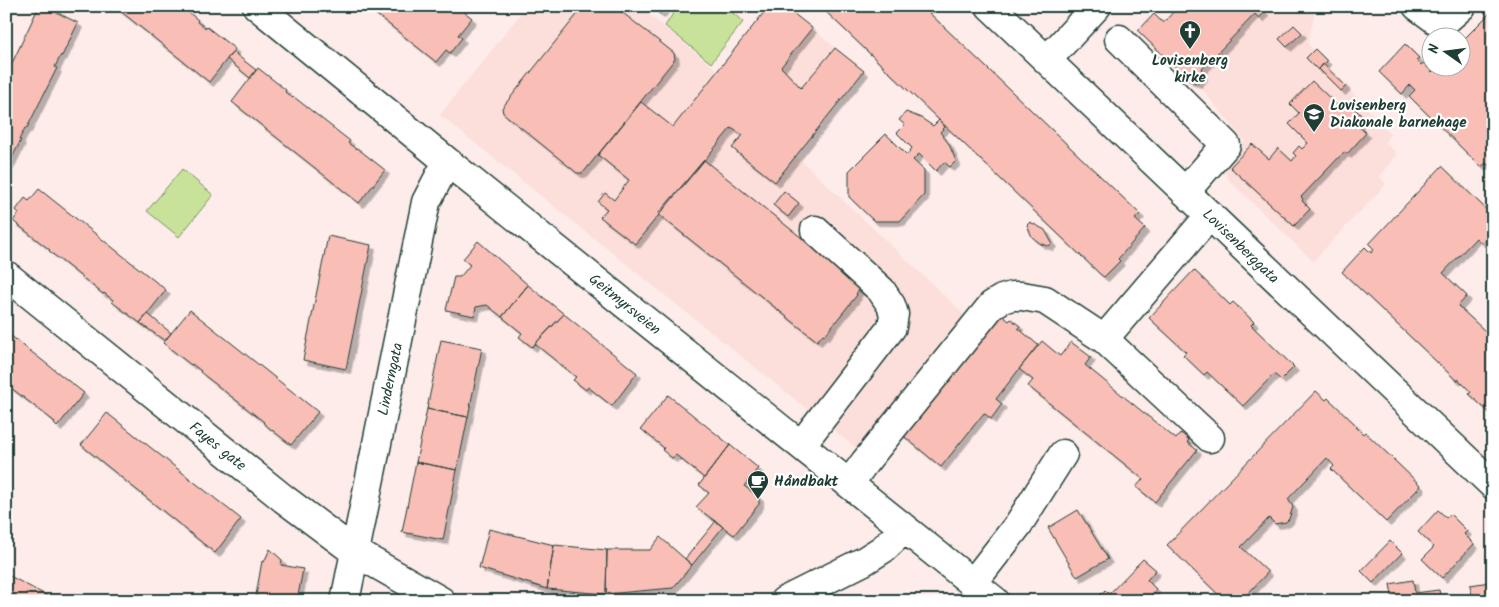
<svg xmlns="http://www.w3.org/2000/svg" width="1499" height="607" viewBox="0 0 1499 607" font-family="Kalam,sans-serif">
<style>
.built{fill:#fcdeda}
.green{fill:#c8e399;stroke:#749066}
.building{fill:#f9beb6;stroke:#1f3d34;filter:url(#shadow)}
.lines{fill:none;stroke-linecap:round;stroke-linejoin:round}
.minor-casing{stroke:#1f3d34;stroke-width:31}
.minor{stroke:#fff;stroke-width:28}
.labels{text-anchor:middle;stroke-width:4.5;stroke-linejoin:round;paint-order:stroke}
.poi-label{font-size:15px;font-weight:bold;fill:#1f3d34;stroke:#fff;text-anchor:start}
.street-label{font-size:15px;fill:#1f3d34;stroke:#fff}
</style>
<defs>
<filter id="shadow"><feDropShadow dx="4.5" dy="4.5" stdDeviation="0" flood-color="#0004"/></filter>
</defs>
<rect width="100%" height="100%" fill="#fdece9"/>
<filter id="ink" filterUnits="userSpaceOnUse"><feTurbulence type="fractalNoise" baseFrequency=".02" numOctaves="2"/><feDisplacementMap in="SourceGraphic" scale="10" xChannelSelector="R" yChannelSelector="G"/><feConvolveMatrix kernelMatrix="1 2 1 2 8 2 1 2 1" color-interpolation-filters="sRGB"/></filter>
<g filter="url(#ink)">
<!-- built -->
<path class="built" d="M527 6H638L717 70 769 6H784L864 71 796 156 969 319 861 452 440 115Z
M1263 6H1316L1308 44 1390 134 1385 142 1397 155 1379 176 1386 184 1313 261 1230 181 1222 166 1245 141 1197 83 1201 70Z"/>
<!-- green -->
<path class="green" d="M678 6H725L743 22 711 63 665 26Z
M182 169 213 195 179 237 147 211Z"/>
<!-- building -->
<path class="building" d="M39 6H44L78 23 62 56 61 55 55 67 57 68 27 128H25L19 140H21L6 170V76Z
M114 6H181L198 20 197 22 206 28 207 27 235 49 209 82Z
M366 6H457L472 18 458 35 462 38 450 53 446 50 436 62Z
M584 6H614L674 53 675 59 583 173H577L503 113 502 108Z
M651 6H666L660 14Z
M769 6H784L812 28 781 67 801 88 835 48 864 71 775 182 732 148 743 135 731 128 635 244 600 217 607 209 598 202 605 193 614 200 629 180 598 155 641 102 673 127Z
M820 6H922L1140 214 1135 219 1145 228 1118 259 1120 261 1104 277 1101 275Z
M1179 6H1263L1261 8 1265 12 1259 18 1255 14 1201 70 1203 76 1197 83 1190 81 1138 31 1154 14 1163 23Z
M1493 10V169L1486 163 1481 167 1409 96 1415 90 1410 85 1402 94 1379 72 1405 44 1419 58 1416 60 1421 65 1423 63 1432 72 1436 68H1462V41Z
M1294 25 1302 33 1287 47 1279 39Z
M1315 49 1327 61 1318 70 1306 58Z
M233 52 256 70 250 78 227 59Z
M1323 64 1346 86 1341 91 1319 69Z
M258 68 286 90 285 92 293 98 294 97 350 141 348 143 356 149 357 148 385 170 359 203 232 102Z
M1312 81 1341 109 1348 102 1364 118 1357 125 1366 133 1347 154 1344 152 1301 197 1303 199 1302 201 1310 209 1294 226 1230 167 1252 144 1269 159 1278 148 1292 161 1296 156 1293 153 1299 146 1302 149 1308 143 1289 124 1299 113 1290 104Z
M906 112 921 118 933 126 939 120 945 127 940 132 949 144 956 161 950 167 944 162 936 171 919 154 913 160 924 170V195L900 221H874L849 197V171L886 134 907 155 912 148 897 133 905 125 899 120Z
M704 160 862 286 856 294 857 295 825 335 823 334 817 341 658 214Z
M1442 166 1493 216V231L1481 243 1476 238 1443 273 1467 296 1458 306 1485 331 1493 323V416L1469 394 1471 392 1458 379 1457 381 1342 272 1365 247 1371 253 1374 249 1369 244Z
M39 189 166 290 140 323 112 302 113 300 104 293 103 294 49 251 50 250 13 221 19 213 16 210 25 198 29 201Z
M784 191 799 203 788 217 773 205Z
M1030 222 1045 230 1052 243 1049 246 1041 244 1032 237 1027 225Z
M328 236 371 245 346 369 303 360Z
M478 241 528 285 502 317 487 305 476 307 474 316 446 310 454 277H460L470 265 463 259Z
M1194 270 1230 305 1233 302 1254 322 1251 325 1294 367 1281 380 1274 374 1243 406 1207 372 1204 375 1183 355 1186 352 1149 318Z
M528 285 564 314 532 347 519 337 522 333 502 317Z
M190 310 318 412 291 445 263 423 264 422 200 372 201 371 192 364 191 365 163 343Z
M998 312 1009 321 1011 319 1020 326 1018 328 1038 345 996 399 1002 404 991 419 984 413 941 467 900 433Z
M148 314 171 333 165 341 140 323Z
M564 314 637 373 612 406 588 387 586 390 573 380 576 377 535 344Z
M6 332 84 393 57 427 54 424 55 422 6 384Z
M441 340 482 348 468 417 427 409Z
M1042 341 1060 356 1071 342 1091 357 1085 365 1176 439 1181 433 1189 440 1187 442 1197 450 1155 502 1136 487 1143 479 1028 386 1033 380 1019 369Z
M1316 391 1326 400 1328 398 1357 426 1356 427 1363 434 1365 432 1421 486 1386 522 1331 469 1334 466 1327 458 1288 499 1293 507 1289 519 1286 522 1275 524 1269 518 1241 547 1268 572 1241 601H1225L1167 545Z
M668 395 730 445 704 478 676 455 672 458 662 450 664 448 641 429Z
M427 409 468 417 457 470 416 462Z
M107 413 241 519 215 553 81 445Z
M730 445 758 468 744 486 759 497V504L734 535 696 507 709 493 699 485Z
M416 462 457 470 443 540 402 532Z
M1078 510 1108 559 1077 577 1048 528Z
M1438 510 1447 518 1450 514 1467 531 1464 534 1474 544 1442 578 1422 559 1434 547 1418 532Z
M716 521 723 527 692 565 685 559Z
M489 529 554 545 547 589 479 568Z
M660 537 692 565 673 588 606 594 607 550H650Z
M1390 541 1402 553 1373 583 1361 571Z
M554 545 607 550 606 594 547 589Z
M270 549 282 560 281 565 303 569 297 601H255L262 561 264 562Z
M1143 559 1156 570 1147 580 1156 589 1148 599 1149 601H1098L1096 599 1105 590 1109 594Z
M6 574 57 601H6Z
M1493 574V601H1473L1470 585 1490 582 1489 578Z
M1413 580 1415 593 1439 590 1441 601H1393L1390 584Z"/>
<g class="lines">
<!-- minor casing -->
<g class="minor-casing">
<path id="minor" d="M257 6 449 163 995 601
M990 6 1493 485
M1417 6 1436 20H1446L1462 6
M1119 39 1226 145 1185 192
M1047 60 1097 6
M1210 215 1104 339 1210 438
M6 275 284 499 355 552 441 601
M801 445 892 327 894 314 891 305 881 290 815 230
M849 484 865 462 992 305 1002 299 1012 296H1022L1045 300 1104 339
M973 583 1018 525 1063 454
M345 601 426 202 440 175 449 163
M784 601 864 561 883 549 905 528"/>
</g>
<!-- minor -->
<use href="#minor" class="minor"/>
</g>
</g>
<!-- icons -->
<defs>
<g id="church-pin" transform="scale(1.125)"><path d="M0 17L-7.5 6A9.5 9.5 0 1 1 7.5 6Z" fill="#1f3d34" stroke="#fff"/><path d="M-1.2-6h2.4v3.5h3.3v2.4h-3.3V6h-2.4V-.1h-3.3v-2.4h3.3Z" fill="#fff"/></g>
<g id="school-pin" transform="scale(1.125)"><path d="M0 17L-7.5 6A9.5 9.5 0 1 1 7.5 6Z" fill="#1f3d34" stroke="#fff"/><path d="M0-5L7-2L0 1L-7-2ZM-4 1L0 2.5L4 1V4Q0 6-4 4Z" fill="#fff"/></g>
<g id="cafe-pin" transform="scale(1.125)"><path d="M0 17L-7.5 6A9.5 9.5 0 1 1 7.5 6Z" fill="#1f3d34" stroke="#fff"/><path d="M-5.5-4.5H6V0H3Q3 3.5 0 3.5H-2.5Q-5.5 3.5-5.5 0ZM3-3.2v2h1.7v-2ZM-6 4.5H4V6H-6Z" fill="#fff"/></g>
</defs>
<g fill-rule="evenodd">
<use href="#church-pin" x="1190" y="31"/>
<use href="#school-pin" x="1314" y="114"/>
<use href="#cafe-pin" x="758" y="481"/>
</g>
<g class="labels">
<!-- poi labels -->
<g class="poi-label">
<text x="1190" y="65" text-anchor="middle">Lovisenberg<tspan x="1190" dy="17">kirke</tspan></text>
<text x="1330" y="110">Lovisenberg<tspan x="1330" dy="17">Diakonale barnehage</tspan></text>
<text x="774" y="486">Håndbakt</text>
</g>
<!-- street labels -->
<g class="street-label">
<text transform="translate(1241 246) rotate(44)" y="5">Lovisenberggata</text>
<text transform="translate(625 304) rotate(39)" y="5">Geitmyrsveien</text>
<text transform="translate(390 379) rotate(-78)" y="5">Linderngata</text>
<text transform="translate(218 446) rotate(39)" y="5">Fayes gate</text>
</g>
</g>
<!-- margin -->
<rect width="1499" height="607" fill="none" stroke="#fff" stroke-width="25"/>
<rect x="12" y="12" width="1474" height="582" fill="none" stroke="#1f3d34" stroke-width="2" filter="url(#ink)"/>
<!-- north arrow -->
<g transform="translate(1446 52) rotate(284)"><circle r="24" fill="#ffffff" stroke="#a5b1ae"/>
<path d="M0-4L9 19L0 12L-9 19Z" fill="#1f3d34"/>
<text y="-8" font-size="14" font-weight="bold" text-anchor="middle" fill="#1f3d34">N</text>
</g>
</svg>
